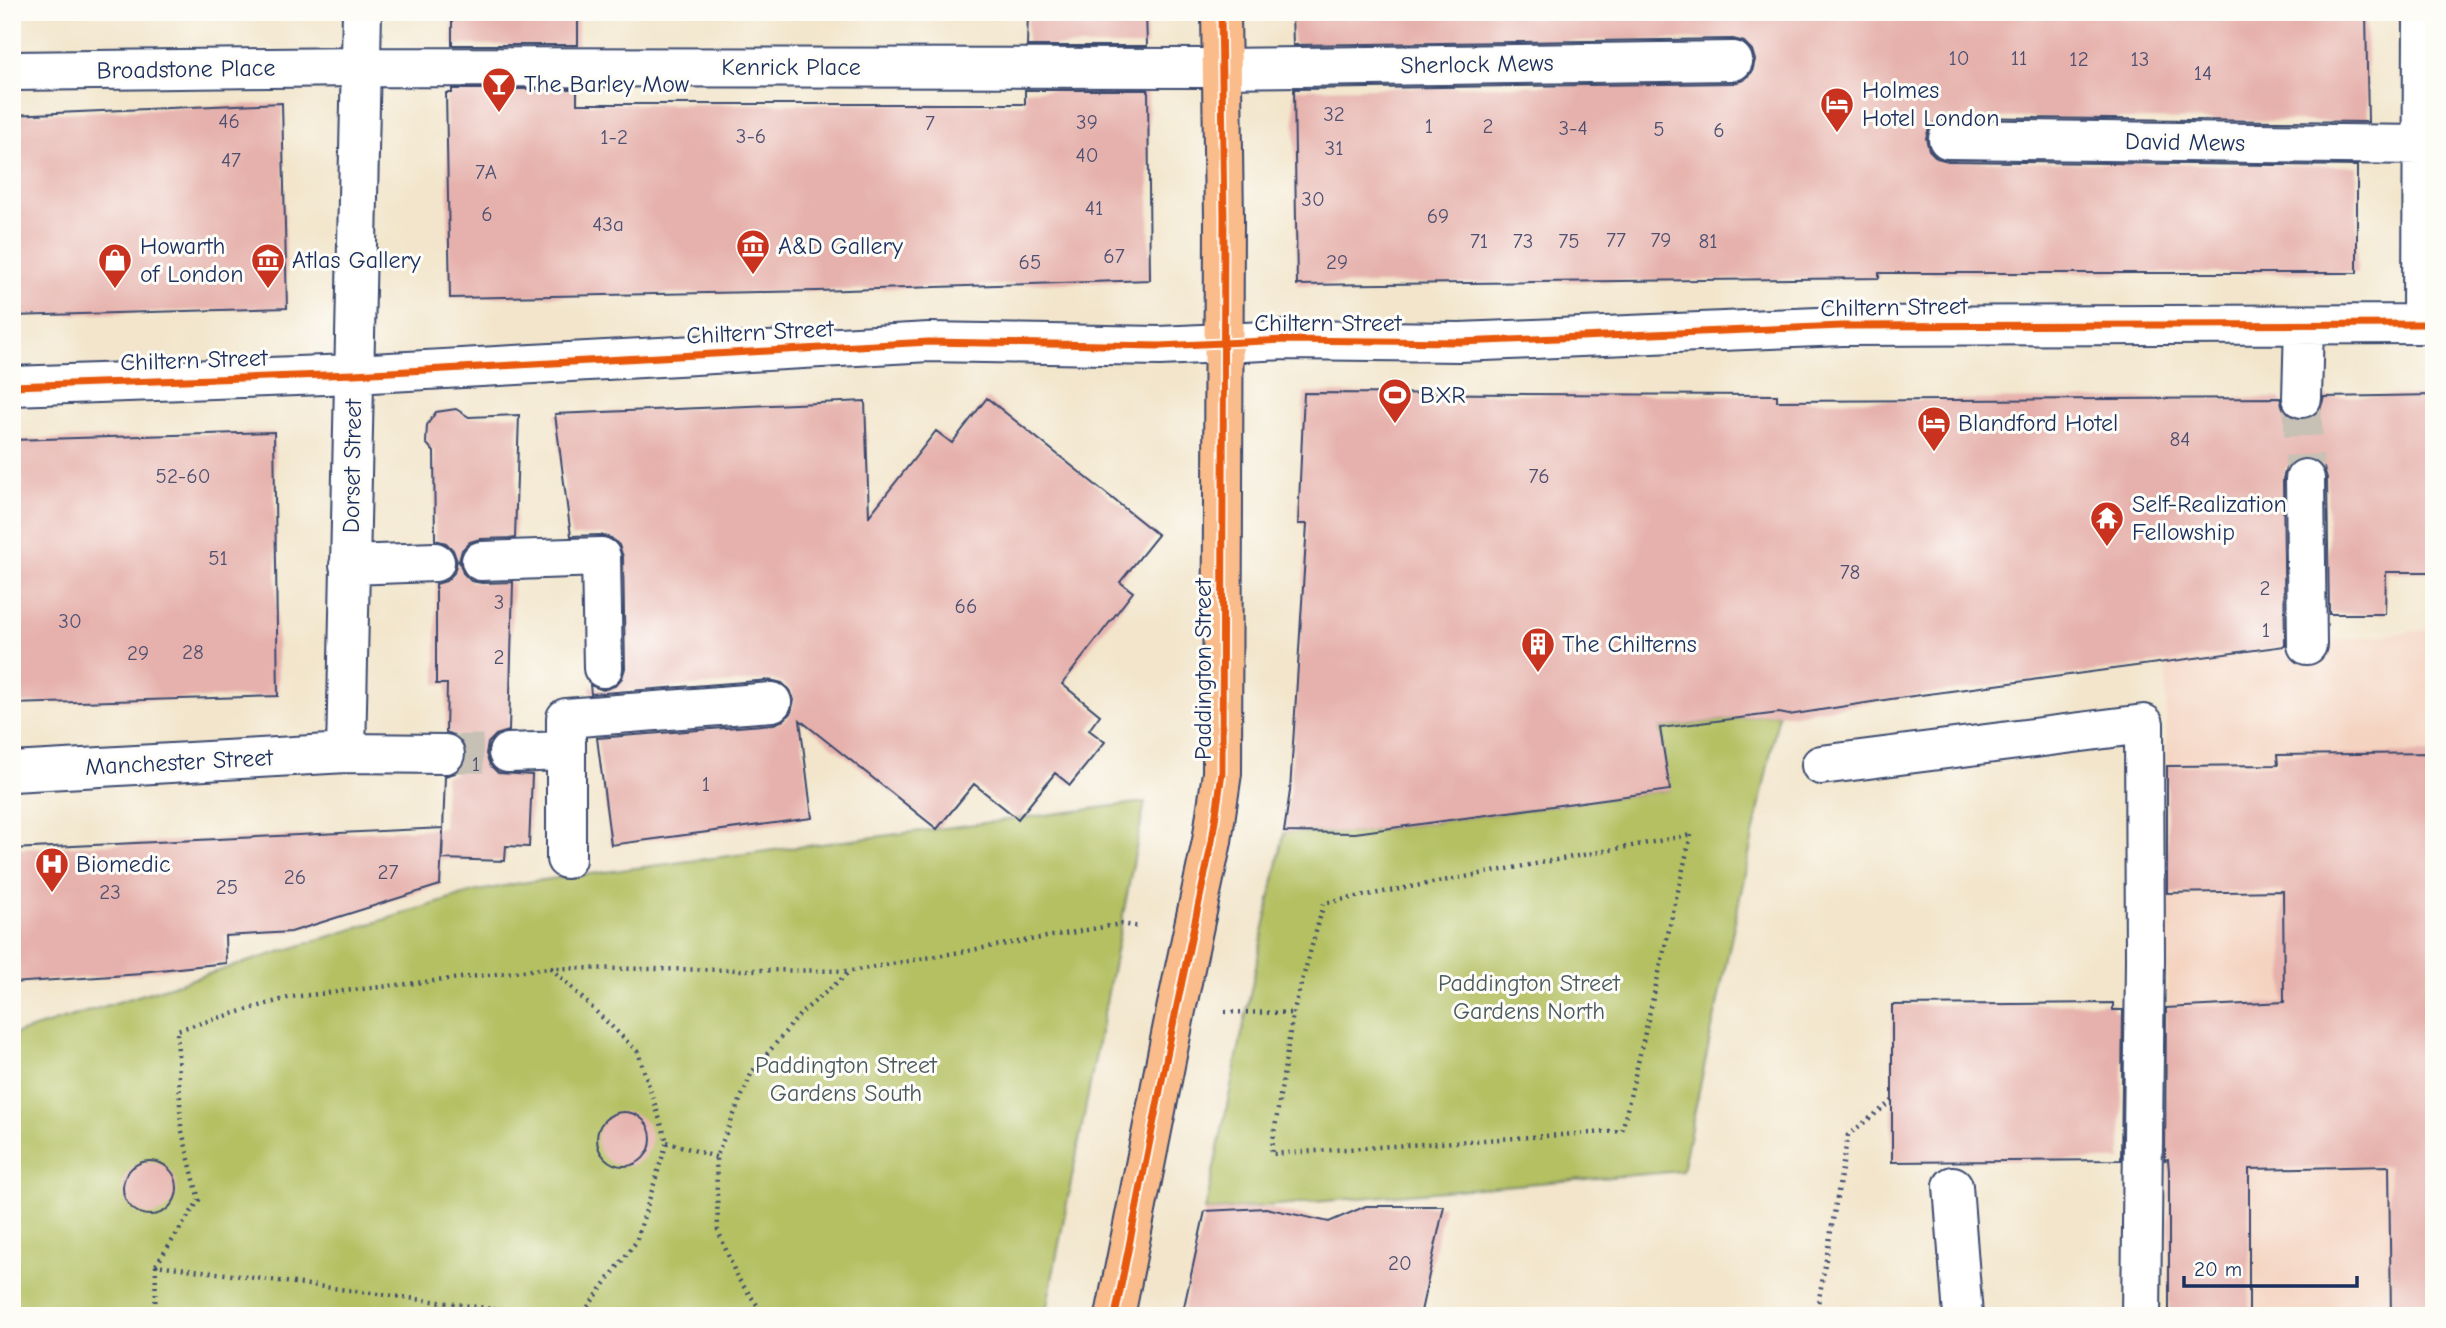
<svg xmlns="http://www.w3.org/2000/svg" width="2446" height="1328" viewBox="0 0 2446 1328" font-family="'Comic Neue',sans-serif">
<style>
.built{fill:#f4d3c0}
.park{fill:#b4c062;stroke:#687860;stroke-width:2}
.building{fill:#e6b1ac}
.lines{fill:none;stroke-linecap:round;stroke-linejoin:round}
.minor-tunnel{stroke:#c7c1b5;stroke-width:38;stroke-dasharray:38 19;stroke-linecap:butt}
.minor-casing{stroke:#3b4a6e;stroke-width:42}
.major-casing{stroke:#3b4a6e;stroke-width:42}
.path{stroke:#3b4a6e;stroke-width:4.5;stroke-dasharray:2 5;stroke-linecap:butt}
.minor{stroke:#fff;stroke-width:38}
.major{stroke:#f9bc8a;stroke-width:38}
.cycleway-casing{stroke:#fdfcf7;stroke-width:11}
.cycleway{stroke:#e8590c;stroke-width:7}
.labels{text-anchor:middle;stroke-width:6;stroke-linejoin:round;paint-order:stroke}
.number-label{font-size:21px;fill:#4e5072}
.street-label{font-size:24px;fill:#1b2f5e;stroke:#fdfcf7}
.poi-label{font-size:24px;fill:#1b2f5e;stroke:#fdfcf7;text-anchor:start}
.park-label{font-size:24px;fill:#495a5f;stroke:#fdfcf7}
</style>
<rect width="100%" height="100%" fill="#fdfcf7"/>
<filter id="ink" filterUnits="userSpaceOnUse"><feTurbulence type="fractalNoise" baseFrequency=".0143" numOctaves="2"/><feDisplacementMap in="SourceGraphic" scale="14" xChannelSelector="R" yChannelSelector="G"/><feConvolveMatrix kernelMatrix="1 2 1 2 8 2 1 2 1" color-interpolation-filters="sRGB"/></filter>
<filter id="wash" filterUnits="userSpaceOnUse"><feTurbulence type="fractalNoise" baseFrequency=".00686" numOctaves="4" result="noise"/><feDisplacementMap in="SourceGraphic" scale="28" xChannelSelector="R" yChannelSelector="G"/><feGaussianBlur stdDeviation="1.57" result="paint"/><feColorMatrix in="noise" values="0 0 0 0 0 0 0 0 0 0 0 0 0 0 0 0 0 1.4 0 .05"/><feComposite in="paint" operator="in"/></filter>
<g filter="url(#wash)">
<rect width="100%" height="100%" fill="#f2e5cb"/>
<!-- built -->
<path class="built" d="M2434 629V1316H2169L2166 661Z"/>
<!-- park -->
<path class="park" d="M1779 713 1682 1171 1205 1211 1284 832 1355 833 1669 790 1660 728Z
M1145 802 1045 1316H12V1035L473 892 520 883Z"/>
<g id="blocks">
<!-- building -->
<path class="building" d="M452 12H578V45H452Z
M1028 12H1146L1147 46H1027Z
M1292 12H2366L2368 122 1948 117 1937 120 1929 128 1926 138 1929 150 1937 158 1948 161 2357 166V273H1879V278L1297 285 1294 89 1733 83 1744 80 1752 72 1755 60 1752 50 1744 42 1733 39 1293 45Z
M452 89H577V104H1025V90H1148L1150 280 817 291 450 298 446 93H452Z
M282 103 287 308 12 316V115Z
M1304 393 1777 395V401L2280 398 2283 408 2290 416 2302 420 2312 417 2320 410 2324 397 2434 395V572H2386L2385 614H2329L2327 478 2324 468 2316 460 2304 457 2294 460 2286 468 2283 479 2285 646 1891 699 1789 715 1779 713 1660 728 1670 790 1355 833 1284 832 1290 791 1307 524H1298Z
M987 398 1158 535 1120 582 1133 592 1062 684 1100 715 1089 730 1105 742 1070 785 1055 773 1018 819 974 784 937 829 800 720 812 818 611 845 597 738 774 724 784 720 791 712 794 700 790 690 782 683 770 680 591 694 590 685 603 690 615 686 622 678 625 668 623 557 619 545 611 538 600 535 571 536 555 414 865 401 869 516 936 431 952 443Z
M456 409 469 417 519 415 515 538 480 539 470 542 462 550 459 561 463 573 471 581 482 583 513 582 509 731 496 735 488 743 486 754 490 765 498 773 532 775 529 847 506 846 505 861 442 859 445 776 455 773 463 766 467 754 464 743 457 736 446 732 447 684H436V584L446 581 454 573 457 561 453 550 446 543 435 540 434 452 426 443 427 425 436 412Z
M274 432 278 696 12 704V440Z
M2434 753V1316H2391L2389 1166 2249 1169V1316H2169V1171L2168 1159 2165 1160 2166 1008 2284 1002 2283 891 2167 893V766L2278 765 2277 755Z
M443 828 440 885 291 932 225 936 226 963 141 972V974L12 983V849Z
M2113 1003V1010H2123L2121 1160 1892 1162V1005Z
M597 1139a27 27 0 1 1 54 0a27 27 0 1 1-54 0Z
M123 1188a27 27 0 1 1 54 0a27 27 0 1 1-54 0Z
M1366 1206H1444L1420 1316H1182L1205 1211 1266 1208 1329 1222Z"/>
</g>
</g>
<g filter="url(#ink)">
<use href="#blocks" fill-opacity="0" stroke="#3b4a6e" stroke-width="2"/>
<g class="lines">
<!-- minor-tunnel -->
<path class="minor-tunnel" d="M2302 398 2305 479
M445 754 508 753"/>
<!-- minor casing -->
<g class="minor-casing">
<path id="minor" d="M12 71 360 67 1222 68 1733 61
M1948 139 2422 145
M2422 324 2423 12
M12 386 354 374 929 342 1160 346 1285 340 1460 342 1842 326 2434 324
M2302 398 2304 324
M2305 479 2307 645
M481 561 601 557 603 668
M349 565 435 562
M346 753 362 12
M508 753 566 751
M1821 765 2144 724 2145 959 2141 1316
M12 772 346 753 445 754
M566 859V718L772 702
M1953 1186 1963 1316"/>
</g>
<!-- major casing -->
<g class="major-casing">
<path id="major" d="M1115 1316 1176 1010 1212 841 1222 773 1224 219 1221 12"/>
</g>
<!-- path -->
<path class="path" d="M1691 835 1622 1131 1271 1154 1293 1013 1324 903Z
M551 968 638 1052 667 1142 636 1242 581 1316
M1225 1012 1293 1013
M667 1142 716 1157
M156 1265 199 1200 181 1127 177 1030 291 997 550 968 851 971 1121 924 1140 927
M155 1316 156 1265 547 1316
M765 1316 737 1277 718 1230 716 1157 752 1072 801 1013 850 972
M1816 1316 1848 1135 1892 1101"/>
<!-- minor -->
<use href="#minor" class="minor"/>
<!-- major -->
<use href="#major" class="major"/>
<!-- cycleway casing -->
<g class="cycleway-casing">
<path id="cycleway" d="M12 386 354 374 929 342 1160 346 1285 340 1460 342 1842 326 2434 324
M1115 1316 1176 1010 1212 841 1222 773 1224 219 1221 12"/>
</g>
<!-- cycleway -->
<use href="#cycleway" class="cycleway"/>
</g>
</g>
<!-- icons -->
<defs>
<g id="bar-pin" transform="scale(1.75)"><path d="M0 17L-7.5 6A9.5 9.5 0 1 1 7.5 6Z" fill="#c8321e" stroke="#fdfcf7"/><path d="M-6-5H6L.8 .8V4.5H3.5V6h-7V4.5H-.8V.8Z" fill="#fff"/></g>
<g id="hotel-pin" transform="scale(1.75)"><path d="M0 17L-7.5 6A9.5 9.5 0 1 1 7.5 6Z" fill="#c8321e" stroke="#fdfcf7"/><path d="M-6-4.5h1.5V1H6V5H4.5V3h-9V5H-6ZM-4 0a1.8 1.8 0 1 1 3.6 0ZM.5 0V-2.5h3Q6-2.5 6 0Z" fill="#fff"/></g>
<g id="museum-pin" transform="scale(1.75)"><path d="M0 17L-7.5 6A9.5 9.5 0 1 1 7.5 6Z" fill="#c8321e" stroke="#fdfcf7"/><path d="M0-6L6-3V-2H-6V-3ZM-5-1h2V3h-2ZM-1-1h2V3h-2ZM3-1h2V3H3ZM-6 4H6V6H-6Z" fill="#fff"/></g>
<g id="shop-pin" transform="scale(1.75)"><path d="M0 17L-7.5 6A9.5 9.5 0 1 1 7.5 6Z" fill="#c8321e" stroke="#fdfcf7"/><path d="M-5-2.5h2.3a2.7 3.5 0 0 1 5.4 0H5L5.5 6h-11ZM-1.5-2.5h3a1.5 2.3 0 0 0-3 0Z" fill="#fff"/></g>
<g id="stadium-pin" transform="scale(1.75)"><path d="M0 17L-7.5 6A9.5 9.5 0 1 1 7.5 6Z" fill="#c8321e" stroke="#fdfcf7"/><path d="M0-5a6.5 5 0 1 0 0 10a6.5 5 0 1 0 0-10ZM-3.5-1.8h7v3.6h-7Z" fill="#fff"/></g>
<g id="temple-pin" transform="scale(1.75)"><path d="M0 17L-7.5 6A9.5 9.5 0 1 1 7.5 6Z" fill="#c8321e" stroke="#fdfcf7"/><path d="M0-6L5-2H3V0L6.5 2.5H4V6H1.5V3h-3V6H-4V2.5H-6.5L-3 0V-2H-5Z" fill="#fff"/></g>
<g id="building-pin" transform="scale(1.75)"><path d="M0 17L-7.5 6A9.5 9.5 0 1 1 7.5 6Z" fill="#c8321e" stroke="#fdfcf7"/><path d="M-4-6H4V6H1V3H-1V6H-4ZM-2.5-4.3h1.7v1.8h-1.7ZM.8-4.3h1.7v1.8H.8ZM-2.5-1h1.7V.8h-1.7ZM.8-1h1.7V.8H.8Z" fill="#fff"/></g>
<g id="hospital-pin" transform="scale(1.75)"><path d="M0 17L-7.5 6A9.5 9.5 0 1 1 7.5 6Z" fill="#c8321e" stroke="#fdfcf7"/><path d="M-5-5h3v3.5h4V-5h3V5h-3V1.5h-4V5h-3Z" fill="#fff"/></g>
</defs>
<g fill-rule="evenodd">
<use href="#bar-pin" x="499" y="84"/>
<use href="#hotel-pin" x="1837" y="104"/>
<use href="#museum-pin" x="753" y="246"/>
<use href="#shop-pin" x="115" y="260"/>
<use href="#museum-pin" x="268" y="260"/>
<use href="#stadium-pin" x="1395" y="395"/>
<use href="#hotel-pin" x="1934" y="423"/>
<use href="#temple-pin" x="2107" y="518"/>
<use href="#building-pin" x="1538" y="644"/>
<use href="#hospital-pin" x="52" y="864"/>
</g>
<g class="labels">
<!-- number labels -->
<g class="number-label">
<text x="1959" y="65">10</text>
<text x="2019" y="65">11</text>
<text x="2079" y="66">12</text>
<text x="2140" y="66">13</text>
<text x="2203" y="80">14</text>
<text x="1334" y="121">32</text>
<text x="229" y="128">46</text>
<text x="1087" y="129">39</text>
<text x="930" y="130">7</text>
<text x="1429" y="133">1</text>
<text x="1488" y="133">2</text>
<text x="1573" y="135">3-4</text>
<text x="1659" y="136">5</text>
<text x="1719" y="137">6</text>
<text x="751" y="143">3-6</text>
<text x="614" y="144">1-2</text>
<text x="1334" y="155">31</text>
<text x="1087" y="162">40</text>
<text x="231" y="167">47</text>
<text x="486" y="179">7A</text>
<text x="1313" y="206">30</text>
<text x="1094" y="215">41</text>
<text x="487" y="221">6</text>
<text x="1438" y="223">69</text>
<text x="608" y="231">43a</text>
<text x="1616" y="247">77</text>
<text x="1661" y="247">79</text>
<text x="1479" y="248">71</text>
<text x="1523" y="248">73</text>
<text x="1569" y="248">75</text>
<text x="1708" y="248">81</text>
<text x="1114" y="263">67</text>
<text x="1030" y="269">65</text>
<text x="1337" y="269">29</text>
<text x="2180" y="446">84</text>
<text x="183" y="483">52-60</text>
<text x="1539" y="483">76</text>
<text x="218" y="565">51</text>
<text x="1850" y="579">78</text>
<text x="2265" y="595">2</text>
<text x="499" y="609">3</text>
<text x="966" y="613">66</text>
<text x="70" y="628">30</text>
<text x="2266" y="637">1</text>
<text x="193" y="659">28</text>
<text x="138" y="660">29</text>
<text x="499" y="664">2</text>
<text x="476" y="771">1</text>
<text x="706" y="791">1</text>
<text x="388" y="879">27</text>
<text x="295" y="884">26</text>
<text x="227" y="894">25</text>
<text x="110" y="899">23</text>
<text x="1400" y="1270">20</text>
</g>
<!-- street labels -->
<g class="street-label">
<text transform="translate(1477 64) rotate(-1)" y="8">Sherlock Mews</text>
<text x="791" y="75">Kenrick Place</text>
<text transform="translate(186 69) rotate(-1)" y="8">Broadstone Place</text>
<text transform="translate(2185 142) rotate(1)" y="8">David Mews</text>
<text transform="translate(1894 307) rotate(-1)" y="8">Chiltern Street</text>
<text x="1328" y="331">Chiltern Street</text>
<text transform="translate(760 332) rotate(-3)" y="8">Chiltern Street</text>
<text transform="translate(194 360) rotate(-2)" y="8">Chiltern Street</text>
<text transform="translate(352 466) rotate(-89)" y="8">Dorset Street</text>
<text transform="translate(1203 669) rotate(-90)" y="8">Paddington Street</text>
<text transform="translate(179 762) rotate(-3)" y="8">Manchester Street</text>
</g>
<!-- poi labels -->
<g class="poi-label">
<text x="524" y="92">The Barley Mow</text>
<text x="1862" y="98">Holmes<tspan x="1862" dy="28">Hotel London</tspan></text>
<text x="140" y="254">Howarth<tspan x="140" dy="28">of London</tspan></text>
<text x="778" y="254">A&amp;D Gallery</text>
<text x="292" y="268">Atlas Gallery</text>
<text x="1420" y="403">BXR</text>
<text x="1958" y="431">Blandford Hotel</text>
<text x="2132" y="512">Self-Realization<tspan x="2132" dy="28">Fellowship</tspan></text>
<text x="1562" y="652">The Chilterns</text>
<text x="76" y="872">Biomedic</text>
</g>
<!-- park labels -->
<g class="park-label">
<text x="1529" y="991">Paddington Street<tspan x="1529" dy="28">Gardens North</tspan></text>
<text x="846" y="1073">Paddington Street<tspan x="846" dy="28">Gardens South</tspan></text>
</g>
</g>
<!-- margin -->
<rect width="2446" height="1328" fill="none" stroke="#fdfcf7" stroke-width="42"/>
<!-- scale -->
<path d="M2184 1276v10h173v-10" fill="none" stroke="#1b2f5e" stroke-width="3.5"/>
<text x="2194" y="1276" font-size="21" fill="#1b2f5e" stroke="#fdfcf7" stroke-width="5" paint-order="stroke">20 m</text>
</svg>
